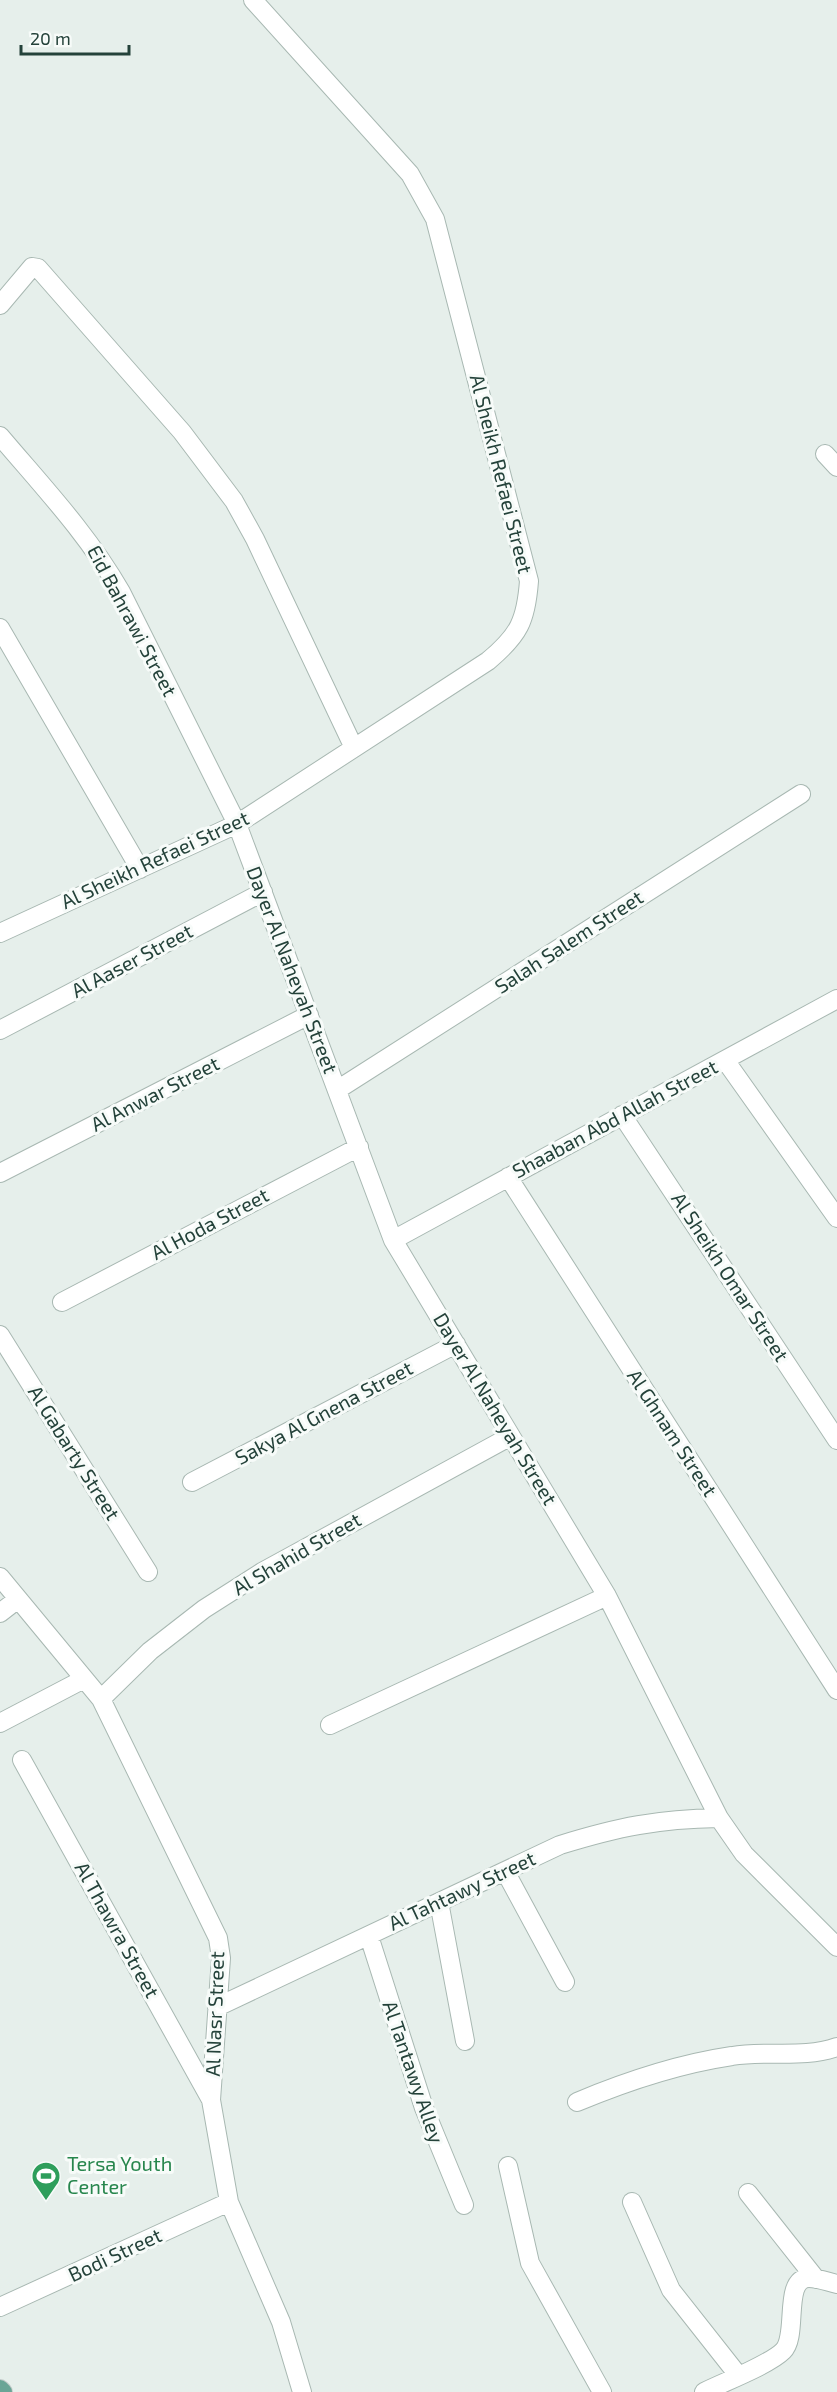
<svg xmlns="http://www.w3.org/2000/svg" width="837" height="2392" viewBox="0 0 837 2392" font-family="'Exo 2',sans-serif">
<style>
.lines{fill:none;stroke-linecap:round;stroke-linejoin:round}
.minor-casing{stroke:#a8b8b2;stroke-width:20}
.major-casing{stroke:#c2cac8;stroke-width:20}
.minor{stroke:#fff;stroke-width:18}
.major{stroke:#6aa596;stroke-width:18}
.labels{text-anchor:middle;stroke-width:6;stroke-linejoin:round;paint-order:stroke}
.street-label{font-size:20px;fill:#24423a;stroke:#f7fbf9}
.leisure-label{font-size:20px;fill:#27864d;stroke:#f7fbf9;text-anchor:start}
</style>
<rect width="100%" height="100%" fill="#e6efeb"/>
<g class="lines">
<!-- minor casing -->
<g class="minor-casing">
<path id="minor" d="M0 305 32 267 38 268 182 432 234 501 255 539 354 748
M0 436C44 488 87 533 121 592L237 824 393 1240 607 1596 719 1818 744 1854 837 1947
M825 454 837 467
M0 628 140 869
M0 933 237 824 488 661C519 635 526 621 529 581L435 219 410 174 253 0
M0 1030 263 892
M725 1060 837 1218
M337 1090 801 794
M622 1115 837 1440
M0 1173 309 1015
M508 1177 837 1690
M393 1240 837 999
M62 1302 359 1147
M0 1335 148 1572
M192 1482 456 1344
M0 1577 101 1699 218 1938 221 1958 211 2100 229 2202 281 2322 302 2392
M0 1613 18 1599
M101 1699 150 1651 204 1609 262 1572 511 1436
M0 1723 84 1679
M330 1725 607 1596
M22 1760 211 2100
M505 1871 565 1982
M439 1902 465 2041
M369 1936 424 2108 464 2205
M217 2007 560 1845C618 1827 658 1819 719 1818
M577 2102C627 2081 678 2064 732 2056 767 2050 803 2059 837 2047
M508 2166 530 2263 602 2392
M748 2193 816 2279
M632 2202 671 2290 738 2375
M0 2307 229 2202
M704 2392C724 2382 769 2365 783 2351 799 2336 782 2278 809 2278 818 2278 828 2282 837 2284"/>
</g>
<!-- major casing -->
<g class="major-casing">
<path id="major" d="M0 2389 3 2392"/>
</g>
<!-- minor -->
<use href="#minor" class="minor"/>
<!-- major -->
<use href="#major" class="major"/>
</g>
<!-- icons -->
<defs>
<g id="stadium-pin" transform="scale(1.5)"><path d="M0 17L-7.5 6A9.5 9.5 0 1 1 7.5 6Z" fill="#2e9e5b" stroke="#f7fbf9"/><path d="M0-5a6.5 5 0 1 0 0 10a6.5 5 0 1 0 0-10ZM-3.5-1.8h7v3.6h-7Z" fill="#fff"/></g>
</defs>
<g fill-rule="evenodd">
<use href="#stadium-pin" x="46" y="2176"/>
</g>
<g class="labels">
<!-- street labels -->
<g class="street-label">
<text transform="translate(501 474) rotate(76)" y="7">Al Sheikh Refaei Street</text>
<text transform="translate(132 621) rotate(62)" y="7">Eid Bahrawi Street</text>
<text transform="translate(155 860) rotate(-25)" y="7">Al Sheikh Refaei Street</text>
<text transform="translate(569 942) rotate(-33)" y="7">Salah Salem Street</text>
<text transform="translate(132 961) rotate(-28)" y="7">Al Aaser Street</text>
<text transform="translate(292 970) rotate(69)" y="7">Dayer Al Naheyah Street</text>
<text transform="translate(155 1094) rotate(-27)" y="7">Al Anwar Street</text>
<text transform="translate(615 1119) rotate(-28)" y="7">Shaaban Abd Allah Street</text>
<text transform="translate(210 1224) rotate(-28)" y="7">Al Hoda Street</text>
<text transform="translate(730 1277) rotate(57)" y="7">Al Sheikh Omar Street</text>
<text transform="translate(495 1409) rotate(59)" y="7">Dayer Al Naheyah Street</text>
<text transform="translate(324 1413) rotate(-28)" y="7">Sakya Al Gnena Street</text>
<text transform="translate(672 1433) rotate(57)" y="7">Al Ghnam Street</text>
<text transform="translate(74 1453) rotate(58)" y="7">Al Gabarty Street</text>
<text transform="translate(297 1554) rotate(-30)" y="7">Al Shahid Street</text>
<text transform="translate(462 1891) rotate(-25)" y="7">Al Tahtawy Street</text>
<text transform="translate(117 1930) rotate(61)" y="7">Al Thawra Street</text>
<text transform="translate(215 2014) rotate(-88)" y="7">Al Nasr Street</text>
<text transform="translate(413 2072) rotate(71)" y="7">Al Tantawy Alley</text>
<text transform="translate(115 2255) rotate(-25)" y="7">Bodi Street</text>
</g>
<!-- leisure labels -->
<g class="leisure-label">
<text x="67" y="2171">Tersa Youth<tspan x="67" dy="23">Center</tspan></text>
</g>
</g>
<!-- scale -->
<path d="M21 45v9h108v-9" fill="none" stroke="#24423a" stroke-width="3"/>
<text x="30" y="45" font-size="18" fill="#24423a" stroke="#f7fbf9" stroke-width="4.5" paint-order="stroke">20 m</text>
</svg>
